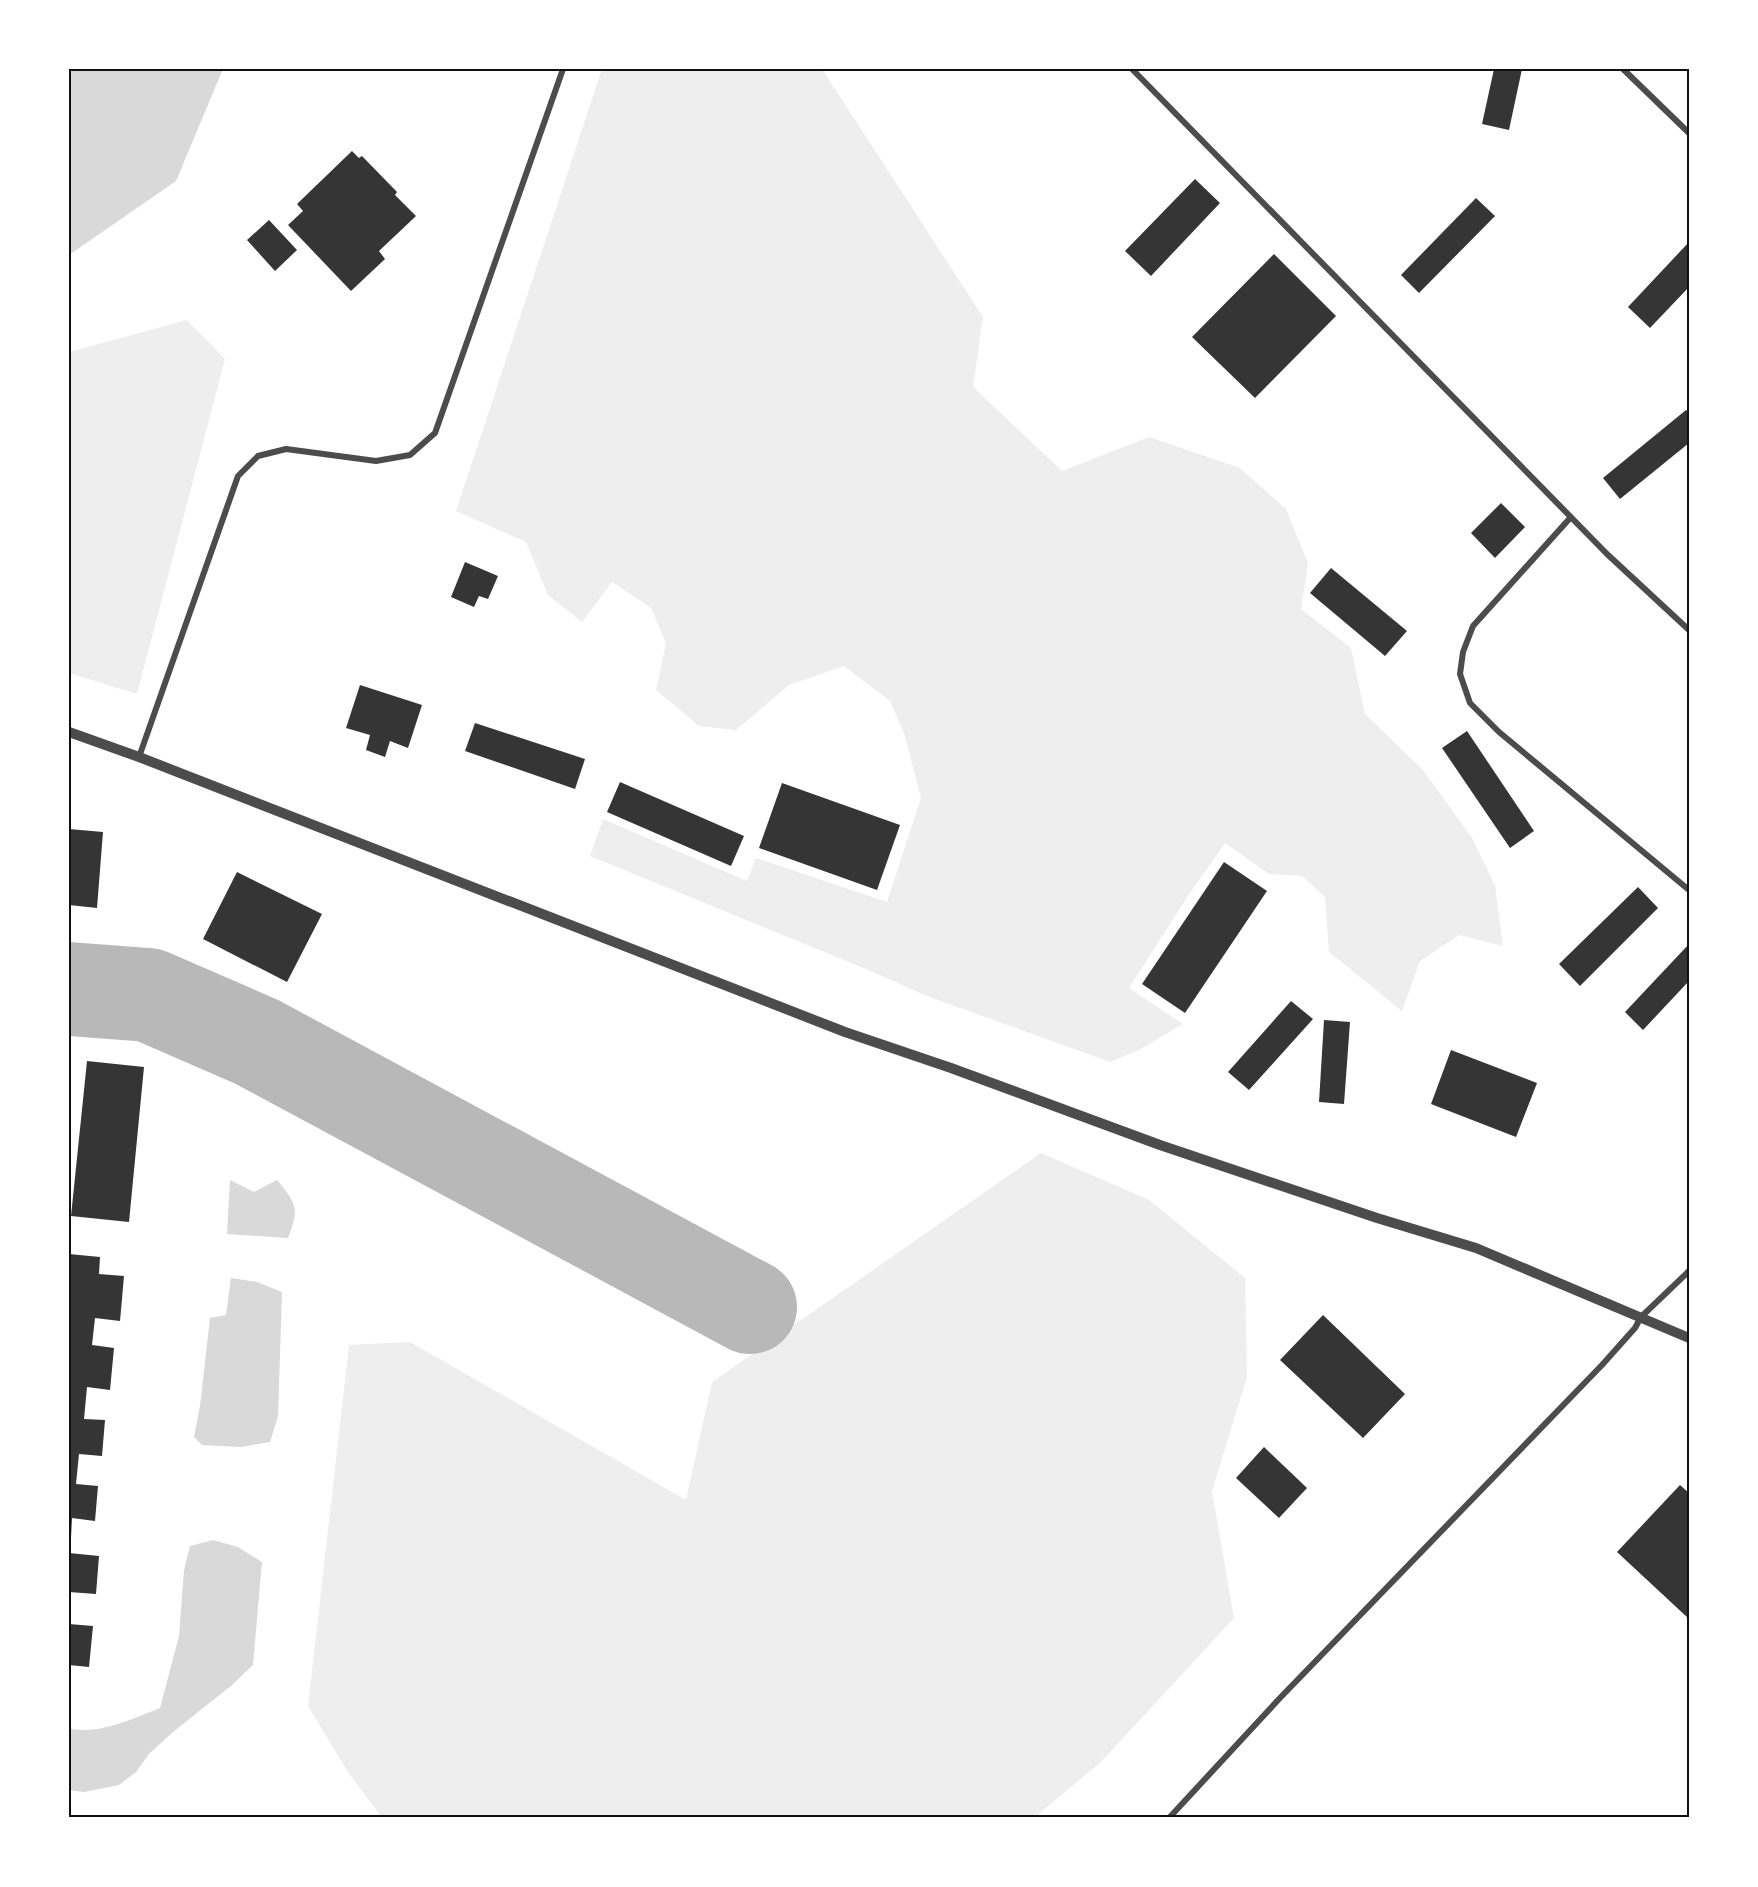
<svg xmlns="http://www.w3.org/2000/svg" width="1758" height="1887" viewBox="0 0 1758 1887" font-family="Figtree,sans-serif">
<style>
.green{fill:#eee}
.water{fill:#d9d9d9}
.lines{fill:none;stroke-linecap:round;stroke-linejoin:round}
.taxiway{stroke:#b8b8b8;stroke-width:94}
.building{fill:#353535}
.minor{stroke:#4c4c4c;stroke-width:6}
.tertiary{stroke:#4c4c4c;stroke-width:10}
.neatline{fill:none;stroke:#111;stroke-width:2}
</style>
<rect width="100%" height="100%" fill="#fff"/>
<!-- green -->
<path class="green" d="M602 69H822L983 317 973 387 1062 471 1149 437 1240 468 1286 509 1308 563 1301 609 1351 648 1365 714 1423 770 1472 838 1495 886 1503 946 1459 935 1420 961 1402 1011 1329 952 1325 897 1302 876 1269 874 1225 843 1188 896 1129 988 1183 1024 1139 1050 1110 1062 927 996 866 969 590 856 603 819 747 881 756 858 887 902 921 798 904 733 890 701 844 666 789 685 736 730 699 726 656 690 666 643 651 608 612 582 582 622 548 595 526 542 456 511Z
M187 320 225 359 137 694 69 673V352Z
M1041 1153 1149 1200 1245 1278 1247 1377 1212 1491 1234 1618 1101 1762 1034 1818H382L348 1772 308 1706 349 1345 410 1342 686 1500 712 1382Z"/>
<!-- water -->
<path class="water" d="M69 69H223L176 181 69 255Z
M230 1180 254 1192 277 1180C296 1203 300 1208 288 1238L227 1234Z
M231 1278 257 1282 282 1292 278 1416 270 1442 241 1447 202 1445 194 1437 200 1406 210 1318 226 1315Z
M213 1540 238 1547 262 1562 253 1665 232 1685 173 1732 149 1754 136 1772 119 1785 84 1792 69 1790V1728C96 1736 135 1718 160 1708L179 1636 184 1570 190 1546Z"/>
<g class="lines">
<!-- taxiway -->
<path class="taxiway" d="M69 989 149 995 257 1042 750 1307"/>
</g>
<!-- building -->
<path class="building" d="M1494 69H1522L1509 130 1482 124Z
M352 151 359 158 362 156 397 192 395 195 416 216 379 251 385 259 351 291 288 225 303 211 297 204Z
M1195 179 1220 203 1151 276 1125 251Z
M1476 198 1495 216 1419 293 1401 275Z
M269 220 297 250 275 271 247 240Z
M1689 242V287L1650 328 1628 307Z
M1274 254 1336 316 1255 398 1192 337Z
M1686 410 1689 413V443L1620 499 1603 478Z
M1501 503 1525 527 1495 558 1471 533Z
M465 562 498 576 488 599 479 596 474 607 451 597Z
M1331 568 1407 631 1385 656 1310 593Z
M360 685 422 705 408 748 390 741 385 757 366 750 370 735 346 728Z
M475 723 585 759 575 789 465 751Z
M1467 731 1534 831 1510 848 1442 748Z
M620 782 744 836 731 866 607 812Z
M782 783 900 825 877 890 759 848Z
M69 829 103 832 97 908 69 905Z
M1224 862 1267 891 1185 1013 1142 984Z
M237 872 322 914 287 982 203 939Z
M1638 887 1658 908 1580 986 1559 964Z
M1689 944V981L1643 1030 1625 1012Z
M1291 1001 1313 1019 1249 1090 1228 1072Z
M1324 1020 1350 1022 1344 1104 1319 1102Z
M1451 1050 1537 1083 1516 1137 1431 1104Z
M87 1061 144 1067 129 1222 71 1216Z
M69 1254 100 1257 99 1274 124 1276 120 1321 95 1318 92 1345 114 1348 110 1390 87 1387 84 1419 105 1420 102 1456 79 1454 76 1484 98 1486 95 1521 72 1518 71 1538H69Z
M1323 1315 1405 1394 1363 1438 1280 1360Z
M1264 1447 1307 1488 1279 1518 1236 1478Z
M1680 1485 1689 1493 1688 1618 1617 1552Z
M69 1553 99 1556 96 1594 69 1592Z
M69 1624 93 1626 89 1667 69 1665Z"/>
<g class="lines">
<!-- minor -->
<path class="minor" d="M1132 69 1607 554 1689 630
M1623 69 1689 133
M1571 517 1473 626 1463 652 1460 674 1470 703 1499 732 1689 890
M139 757 238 476 258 456 286 449 376 461 410 455 435 433 563 69
M1169 1818 1279 1699 1602 1365 1635 1328 1641 1317 1689 1271"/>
<!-- tertiary -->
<path class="tertiary" d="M69 732 139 757 845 1032 951 1068 1160 1145 1377 1218 1476 1248 1689 1338"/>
</g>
<!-- border -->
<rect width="1758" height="1887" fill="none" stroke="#ffffff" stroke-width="141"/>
<rect x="70" y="70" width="1618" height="1746" class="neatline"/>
</svg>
